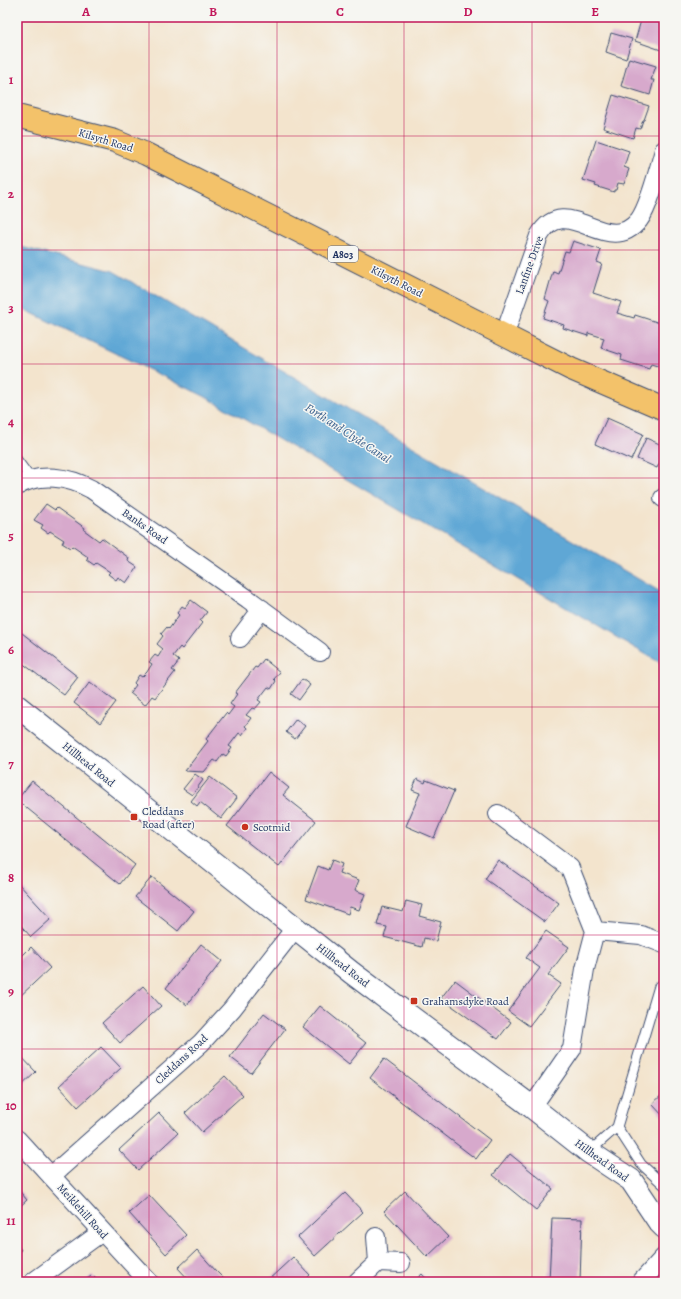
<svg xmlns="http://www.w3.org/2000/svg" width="681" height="1299" viewBox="0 0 681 1299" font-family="Alegreya,serif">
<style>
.water{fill:#5ea7d5;stroke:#3c6b9a}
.building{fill:#d7a9cc}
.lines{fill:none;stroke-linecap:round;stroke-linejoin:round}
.service-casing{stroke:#3b4a6f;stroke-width:11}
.minor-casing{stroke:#3b4a6f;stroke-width:20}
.tertiary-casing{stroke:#3b4a6f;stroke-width:24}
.primary-casing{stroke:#3b4a6f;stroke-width:24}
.service{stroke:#fff;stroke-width:9}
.minor{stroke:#fff;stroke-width:18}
.tertiary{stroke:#fff;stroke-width:22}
.primary{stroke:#f3c26a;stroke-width:22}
.grid{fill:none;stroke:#c2185b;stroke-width:1;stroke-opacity:0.55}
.poi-dot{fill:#c8321e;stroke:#f6f6f2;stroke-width:1.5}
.labels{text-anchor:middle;stroke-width:3;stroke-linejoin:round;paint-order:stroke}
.shield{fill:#f6f6f2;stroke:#5d6b8a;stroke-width:1}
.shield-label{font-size:10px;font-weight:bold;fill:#1b2f5e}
.street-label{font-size:11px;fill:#1b2f5e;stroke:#f6f6f2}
.poi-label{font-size:11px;fill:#1b2f5e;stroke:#f6f6f2;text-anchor:start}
.water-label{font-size:12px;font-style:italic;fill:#325988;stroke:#f6f6f2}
.neatline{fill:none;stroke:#c2185b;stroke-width:1.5}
.grid-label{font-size:13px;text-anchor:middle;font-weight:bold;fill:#c2185b}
</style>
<rect width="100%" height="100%" fill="#f6f6f2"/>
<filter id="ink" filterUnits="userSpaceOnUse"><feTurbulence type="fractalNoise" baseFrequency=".025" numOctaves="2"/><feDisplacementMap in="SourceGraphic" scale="8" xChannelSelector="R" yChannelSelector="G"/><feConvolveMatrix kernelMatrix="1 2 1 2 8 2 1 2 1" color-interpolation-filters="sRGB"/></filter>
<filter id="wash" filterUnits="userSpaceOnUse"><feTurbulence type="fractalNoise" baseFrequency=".012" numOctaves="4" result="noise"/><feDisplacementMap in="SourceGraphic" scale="16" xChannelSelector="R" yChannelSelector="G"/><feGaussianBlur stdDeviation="0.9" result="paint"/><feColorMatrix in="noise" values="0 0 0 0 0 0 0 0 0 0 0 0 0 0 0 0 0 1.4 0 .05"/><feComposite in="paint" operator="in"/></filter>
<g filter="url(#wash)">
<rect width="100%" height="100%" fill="#f3e4cd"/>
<!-- water -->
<path class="water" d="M17 246 113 271 664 594V665L206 397 17 306Z"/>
<g id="blocks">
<!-- building -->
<path class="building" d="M642 17H656L664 19V40L661 50 635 41Z
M611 33 632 39 626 59 606 52Z
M629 58 656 66 651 80H654L650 95 621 86Z
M613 95 649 106 644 120H643L640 129 636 128 633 138 603 128Z
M596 140 629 151 624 167 629 169 624 184 618 183 616 190H614V192L595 186 596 184 583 180Z
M573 241 601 250 597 262 602 264 593 293 621 302 617 313 634 318 635 315 663 324 662 327 664 328V368L651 364 649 369 621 360 622 355 601 348 604 338 588 333V336L563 328 564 325 543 318 549 301 545 299 553 271 558 273 565 251 569 252Z
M607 418 643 434 631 460 595 444Z
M646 438 664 446V453L657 468 637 459Z
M46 504 55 510 57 508 85 528 84 530 99 541 102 538 129 558 128 561 137 567 126 583 118 577 116 580 108 574 110 572 96 563 94 565 87 560 88 557 72 546 70 548 62 543 64 540 50 531 48 533 41 528 43 525 34 520Z
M191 600 207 612 200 621 202 623 182 649 180 647 173 656 179 661 172 670 175 672 155 698 152 696 145 705 130 693 136 685 134 683 139 675 142 677 147 672 152 664 149 662 155 655 158 657 163 649 157 644 163 636 161 634 167 627 169 629 179 615 177 613 182 606 185 608Z
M22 633 78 677 64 695 17 659V640Z
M264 659 280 672 274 679 276 681 271 689 268 687 258 700 261 702 255 709 252 708 246 715 251 718 245 726 247 728 242 735 239 733 229 746 232 748 226 756 223 754 217 762 214 760 204 772 185 771 208 741 206 739 226 713 228 715 234 707 230 704 237 694 235 693 255 667 257 668Z
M302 679 310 685 299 700 291 694Z
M90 682 116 702 100 723 74 703Z
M296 719 305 726 295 739 286 732Z
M269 772 289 788 283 795 316 821 279 867 227 826Z
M195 774 203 780 192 795 183 789Z
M210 777 237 798 221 819 200 802 197 806 191 801Z
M417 779 425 783 426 780 454 791 434 838 406 826 420 793 412 790Z
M32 781 135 865 120 884 17 800Z
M332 860 342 864 339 873 359 880 355 890 365 894 359 910 350 907 348 914 306 899 318 866 328 870Z
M498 860 559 903 545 922 485 879Z
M152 877 194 911 178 931 135 897Z
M17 882 51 919 31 937 17 921Z
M406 901 422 905 419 916 441 922 436 941 424 938 422 947 384 937 387 927 377 925 382 907 403 912Z
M546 931 569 947 548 975 561 984 529 1026 508 1011 540 968 526 958Z
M201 944 222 961 187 1005 166 988Z
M31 947 50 968 17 999V961Z
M455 980 511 1022 498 1039 441 998Z
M143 986 161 1006 120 1043 102 1023Z
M320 1006 366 1043 349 1064 303 1027Z
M264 1013 285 1029 251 1073 230 1057Z
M101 1047 121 1068 78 1107 59 1086Z
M17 1052 36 1072 17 1090Z
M384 1059 490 1140 476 1159 370 1078Z
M225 1076 243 1095 202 1132 185 1113Z
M664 1093V1117L652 1104Z
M159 1113 178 1133 138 1170 119 1150Z
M510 1154 553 1189 536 1210 493 1175Z
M17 1188 27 1200 17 1209Z
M405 1191 448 1237 427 1257 384 1211Z
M345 1193 363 1212 315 1256 298 1237Z
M149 1195 186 1235 166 1254 129 1213Z
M552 1218 582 1219 580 1282 549 1281Z
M17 1244 21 1250 17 1253Z
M197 1250 216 1271 227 1282H191L178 1268Z
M293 1257 310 1275 303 1282H266Z
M422 1274 429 1282H413Z
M92 1275 99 1282H84Z"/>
</g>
</g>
<g filter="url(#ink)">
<use href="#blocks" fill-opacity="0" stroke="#3b4a6f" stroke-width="1"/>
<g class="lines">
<!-- service casing -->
<g class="service-casing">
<path id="service" d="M17 460 31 479
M617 1127 641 1164 664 1185
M589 1152 617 1127 659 986"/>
</g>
<!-- minor casing -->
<g class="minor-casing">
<path id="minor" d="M504 336 539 236C566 189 607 260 639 220 649 207 659 168 664 150
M17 486C40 472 69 477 91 489L248 599 320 652
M663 498H664
M240 638 262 609
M498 814 570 868 595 931 585 969 572 1049 532 1107
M595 931 641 935 664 944
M17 1139 149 1282
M51 1176 201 1043 232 1009 296 927
M376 1237 378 1262 401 1263
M33 1282 102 1232
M357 1282 378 1262
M641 1282 664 1257"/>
</g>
<!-- tertiary casing -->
<g class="tertiary-casing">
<path id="tertiary" d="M17 706 352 973 532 1107 589 1152 631 1180 659 1222 664 1227"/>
</g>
<!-- primary casing -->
<g class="primary-casing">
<path id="primary" d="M17 116 115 141 146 154 571 369 664 409"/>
</g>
<!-- service -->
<use href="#service" class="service"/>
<!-- minor -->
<use href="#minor" class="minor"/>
<!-- tertiary -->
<use href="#tertiary" class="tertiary"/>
<!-- primary -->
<use href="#primary" class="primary"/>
</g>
</g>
<!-- grid -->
<path class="grid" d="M149 17V1282M277 17V1282M404 17V1282M532 17V1282M17 136H664M17 250H664M17 364H664M17 478H664M17 592H664M17 707H664M17 821H664M17 935H664M17 1049H664M17 1163H664"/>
<!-- markers -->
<g class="poi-dot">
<rect x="130" y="813" width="8" height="8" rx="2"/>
<circle cx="245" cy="827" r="4"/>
<rect x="410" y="997" width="8" height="8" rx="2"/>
</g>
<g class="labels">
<!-- shield labels -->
<rect class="shield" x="328" y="246" width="30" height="16" rx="3"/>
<g class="shield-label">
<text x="343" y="258">A803</text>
</g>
<!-- street labels -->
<g class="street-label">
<text transform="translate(106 140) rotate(17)" y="4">Kilsyth Road</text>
<text transform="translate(529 265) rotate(-70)" y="4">Lanfine Drive</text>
<text transform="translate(397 281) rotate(27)" y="4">Kilsyth Road</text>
<text transform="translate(145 526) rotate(35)" y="4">Banks Road</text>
<text transform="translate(89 764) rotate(39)" y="4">Hillhead Road</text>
<text transform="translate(343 965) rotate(38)" y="4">Hillhead Road</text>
<text transform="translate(181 1059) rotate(-43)" y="4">Cleddans Road</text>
<text transform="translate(602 1160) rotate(36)" y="4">Hillhead Road</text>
<text transform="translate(83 1211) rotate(48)" y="4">Meiklehill Road</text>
</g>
<!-- poi labels -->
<g class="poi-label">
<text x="142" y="815">Cleddans<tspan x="142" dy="13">Road (after)</tspan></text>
<text x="253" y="831">Scotmid</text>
<text x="422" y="1005">Grahamsdyke Road</text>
</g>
<!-- water labels -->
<g class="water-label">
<text transform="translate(348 433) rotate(33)" y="4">Forth and Clyde Canal</text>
</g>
</g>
<!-- margin -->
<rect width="681" height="1299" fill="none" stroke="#f6f6f2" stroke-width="44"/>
<rect x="22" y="22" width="637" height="1255" class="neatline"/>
<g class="grid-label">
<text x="86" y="16">A</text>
<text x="213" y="16">B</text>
<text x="340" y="16">C</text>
<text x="468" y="16">D</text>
<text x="595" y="16">E</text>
<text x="11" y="84">1</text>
<text x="11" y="198">2</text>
<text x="11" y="312">3</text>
<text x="11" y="426">4</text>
<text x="11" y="540">5</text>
<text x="11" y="654">6</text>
<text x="11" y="768">7</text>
<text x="11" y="882">8</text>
<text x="11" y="996">9</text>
<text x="11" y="1110">10</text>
<text x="11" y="1225">11</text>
</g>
</svg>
